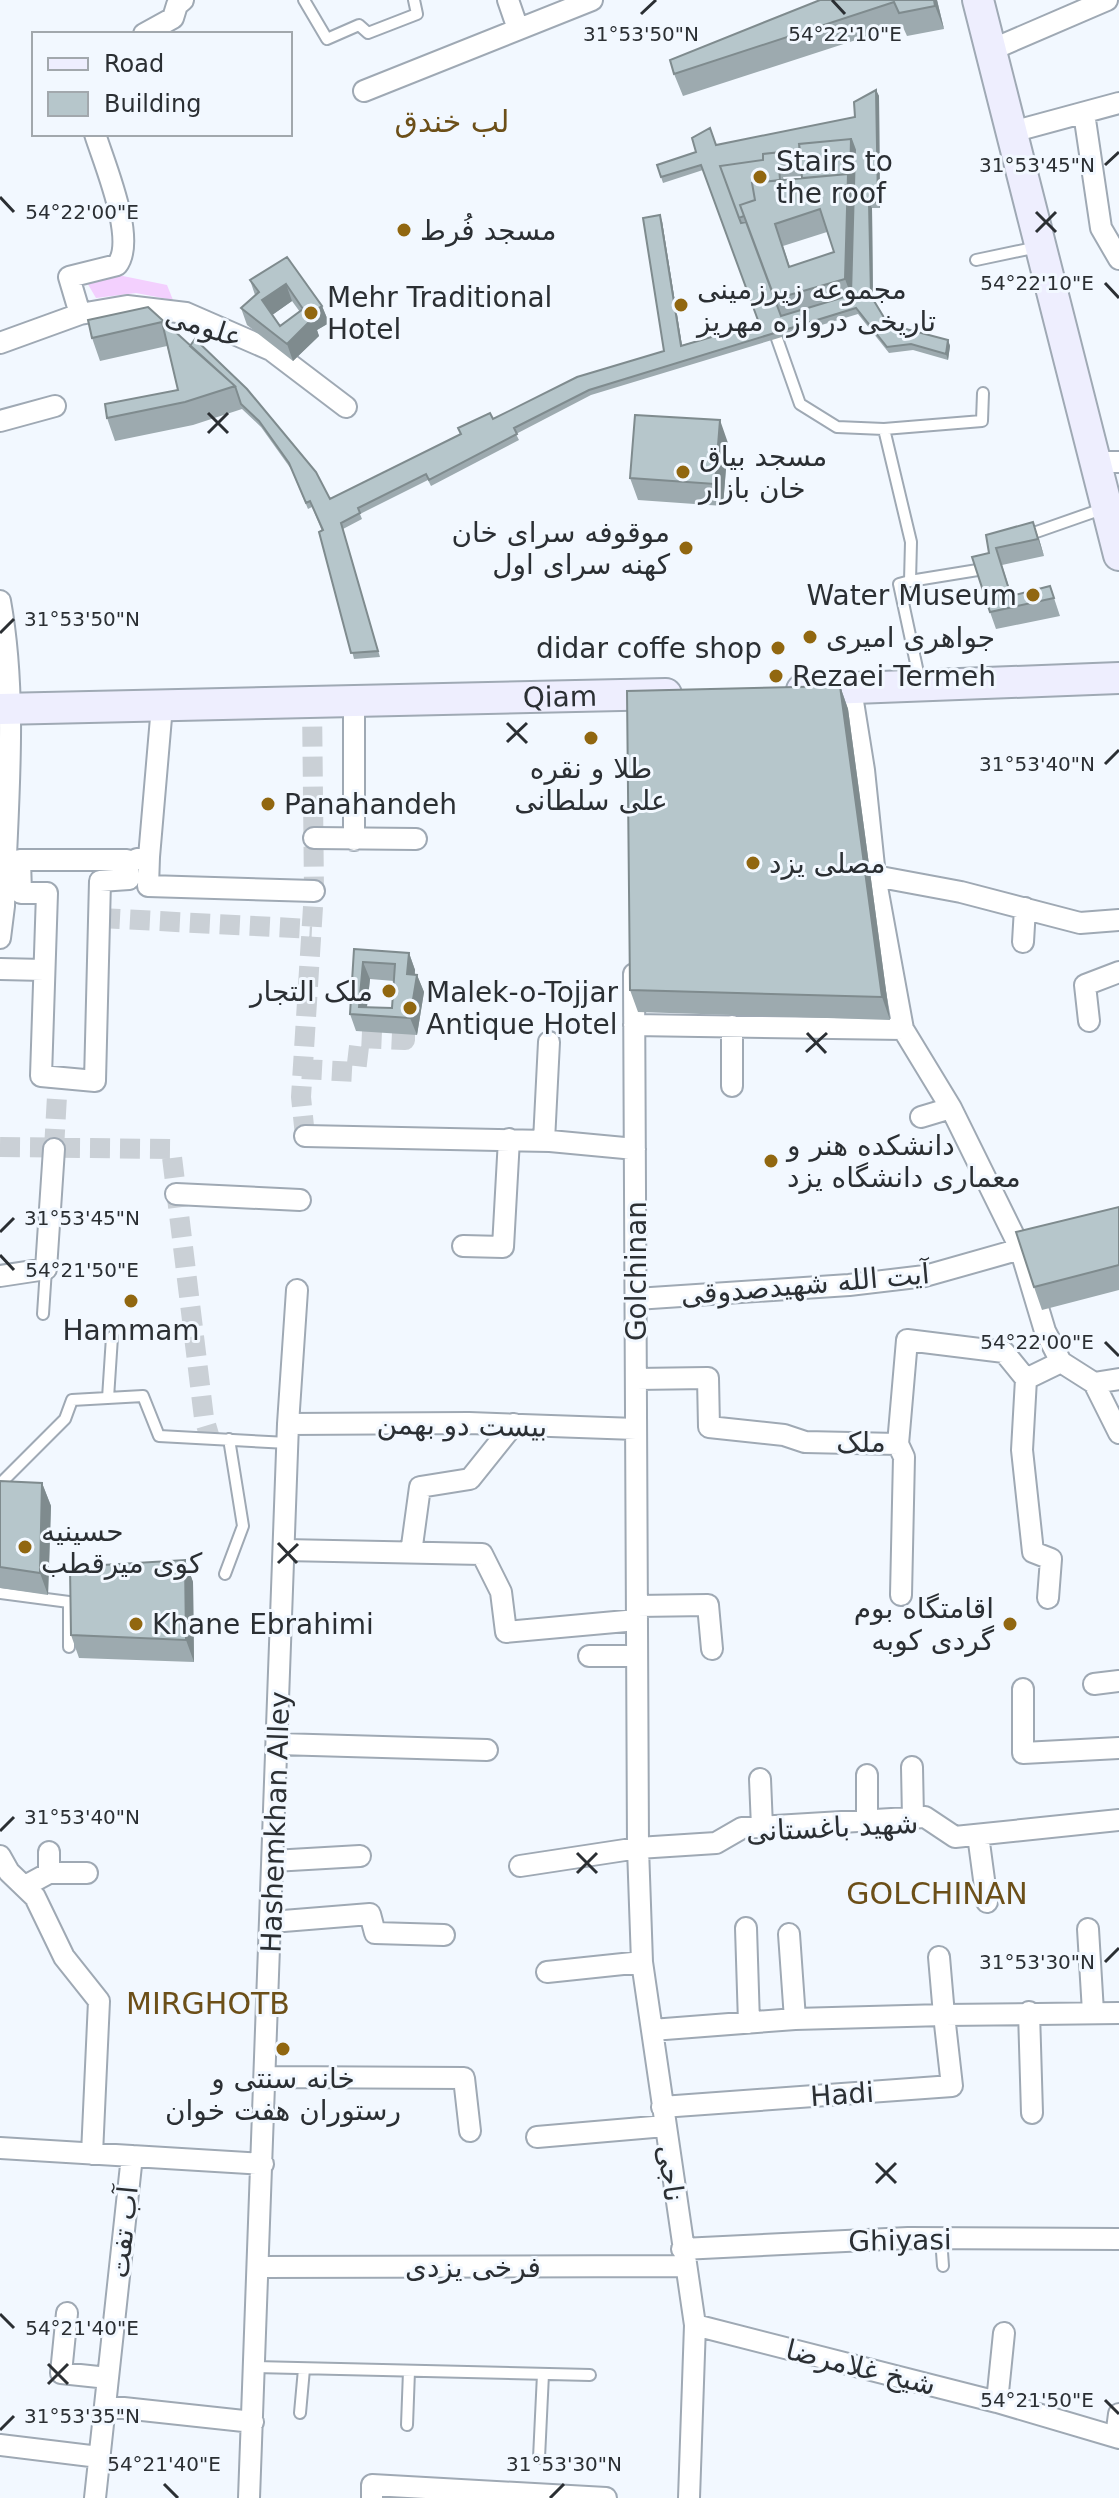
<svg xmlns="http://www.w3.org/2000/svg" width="1119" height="2498" viewBox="0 0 1119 2498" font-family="'DejaVu Sans','Noto Sans Arabic',sans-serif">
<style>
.green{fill:#f3d0fe}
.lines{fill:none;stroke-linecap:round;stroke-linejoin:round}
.street-tunnel{stroke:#cad0d6;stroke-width:20;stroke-dasharray:20 10;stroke-linecap:butt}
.lane-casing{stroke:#9fa9b4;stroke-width:14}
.street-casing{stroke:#9fa9b4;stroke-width:24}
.secondary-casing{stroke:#9fa9b4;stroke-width:34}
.lane{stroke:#fff;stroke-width:10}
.street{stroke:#fff;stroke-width:20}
.secondary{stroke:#eeeefe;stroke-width:30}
.wall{fill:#9daaaf;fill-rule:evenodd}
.shaded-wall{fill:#7f8b8e}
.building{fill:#b6c6cb;stroke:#7f8b8e;stroke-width:2;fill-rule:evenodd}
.ticks{fill:none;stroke:#2b2f33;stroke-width:3}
.poi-dot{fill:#916710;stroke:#f2f8ff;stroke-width:3}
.labels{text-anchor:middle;stroke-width:6;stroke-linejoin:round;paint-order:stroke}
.poi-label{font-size:28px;fill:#2b2f33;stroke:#f2f8ff;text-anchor:start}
.street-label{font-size:28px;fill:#2b2f33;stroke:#f2f8ff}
.neighbourhood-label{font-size:30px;fill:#6c4f18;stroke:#f2f8ff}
.ticks-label{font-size:20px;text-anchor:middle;fill:#2b2f33;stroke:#f2f8ff;stroke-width:6;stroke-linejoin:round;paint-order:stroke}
</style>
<rect width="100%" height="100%" fill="#f2f8ff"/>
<!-- green -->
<path class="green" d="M118 275 167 285 173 300 136 293 96 298 86 281Z"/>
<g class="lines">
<!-- street-tunnel -->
<path class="street-tunnel" d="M100 918 312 929
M302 1069 356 1072 360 1038 405 1040V1034
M305 1136 301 1097 314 891 312 702
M0 1147 171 1149 204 1418 210 1438
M54 1149 58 1078"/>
<!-- lane casing -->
<g class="lane-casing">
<path id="lane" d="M304 0 327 39 359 25 368 33 417 14 414 0
M976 260 1038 247
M775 333 800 404 837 427 884 429 982 421 983 393
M884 429 911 542 910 581 899 584 920 682
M1025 536 1105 508
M910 581 990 568
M43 1314 46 1269
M108 1398 112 1337
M0 1484 65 1419 72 1400 143 1396 159 1436 288 1443
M225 1574 243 1526 229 1439
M0 1593 69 1602V1647
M941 2238 943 2266
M255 2367 590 2375
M300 2413 304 2369
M407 2425 409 2371
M539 2458 543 2374"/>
</g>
<!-- street casing -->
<g class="street-casing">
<path id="street" d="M508 0 518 29
M144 34 173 18 177 5 183 0
M991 50 1107 0
M364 91 592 0
M1084 113 1101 228 1119 259
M1012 132 1119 103
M80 314 69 277 117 265C137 240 104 163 95 134
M0 343 80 314 127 306 186 313 271 350 346 407
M0 421 55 406
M1095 462H1119
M0 601C18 700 7 805 4 906L0 938
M851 689 864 770 875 876 903 1029 951 1108 1020 1248 1045 1331 1061 1362 1094 1383
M354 701V840
M314 838 416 839
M149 857 148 886 314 891
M137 859 149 857 162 706
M20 860H127L129 879 100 881 95 1081 41 1076 47 893H21Z
M875 876 961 892 1080 923 1119 920
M1023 942 1025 908
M0 969 44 970
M634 974 638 1848 642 1962 695 2325 689 2498
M1089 1021 1085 985 1119 972
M634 1025 903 1029
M732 1086V1026
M921 1117 951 1108
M305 1136 550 1141 635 1149
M544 1141 549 1042
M176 1194 300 1200
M463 1246 503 1247 509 1139
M0 1276 46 1269 54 1149
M636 1299 849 1285 925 1276 1031 1246
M636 1379 708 1378 709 1427 784 1435 805 1442 898 1444 907 1340 1004 1352 1026 1379
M1094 1383 1119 1433
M1094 1383 1119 1379
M288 1424 469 1423 636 1429
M898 1444 904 1457 901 1595
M284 1550 482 1554 501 1592 506 1632 637 1620
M411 1553 420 1487 470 1479 514 1424
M1048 1598 1051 1559 1033 1552 1022 1450 1026 1379 1061 1362
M637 1606 708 1605 712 1649
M589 1656H637
M1094 1684 1119 1681
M1023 1689V1753L1119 1748
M278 1744 487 1750
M912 1767 913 1818
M867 1775V1821
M760 1779 762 1827
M978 1835 987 1902
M0 1856 9 1872 35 1897 64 1957 99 2001 92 2154
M273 1861 360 1856
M520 1866 638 1848 716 1843 742 1828 925 1817 955 1837 1119 1820
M49 1873V1852
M25 1886 49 1873H87
M271 1922 370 1914 375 1933 444 1935
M746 1928 749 2023
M1088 1929 1093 2012
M789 1934 795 2019
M547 1972 642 1962
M1029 2012 1032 2113
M652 2030 795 2019 944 2015 939 1957
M266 2077 464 2078 470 2131
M662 2107 952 2086 944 2015 1119 2013
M537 2137 665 2126
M0 2148 263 2164
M682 2249 908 2238 1119 2239
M259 2267 686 2266
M67 2313 61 2373 108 2378
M695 2325 997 2402 1119 2438
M997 2402 1004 2333
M105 2406 253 2422
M1116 2437 1119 2414
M0 2445 99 2457
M95 2498 132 2156
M249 2498 288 1424 297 1290
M372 2498V2485L606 2498"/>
</g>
<!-- secondary casing -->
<g class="secondary-casing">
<g id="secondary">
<path d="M978 0 1119 555"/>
<path d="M802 690 1119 678"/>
<path id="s1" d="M0 709 666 694"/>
</g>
</g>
<!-- lane -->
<use href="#lane" class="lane"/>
<!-- street -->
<use href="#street" class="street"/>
<!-- secondary -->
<use href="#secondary" class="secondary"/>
</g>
<!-- wall -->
<path class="wall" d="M820 0H937L944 29 907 36 902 25 683 96 674 74Z
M876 90 879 96 880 208H872L873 300 891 329 948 340 950 346 948 360 913 350 889 353 858 314 591 395 516 434 519 440 431 486 428 480 360 514 362 519 343 529 380 657 354 659 322 531 312 507 308 509 291 469 261 427 242 409 193 425 115 441 107 418 178 390 167 346 100 361 92 338 148 307 190 346 195 339 330 499 493 419 664 351 662 221 682 345 759 323 703 170 663 183 657 165 716 145 855 117ZM802 176V178L784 180 783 177ZM827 232 834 252 790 267 783 246Z
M287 257 322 306 329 323 317 330 319 336 293 361 247 325 241 308 255 295 250 280ZM292 301 300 312 280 326 272 315Z
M728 443 723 506 638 500 630 478Z
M986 535 1039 539 1044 556 1002 565 1012 596 1050 586 1060 616 996 629 990 612 989 553Z
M840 686 848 709 890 1020 638 1012 630 990Z
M354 949 409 953 415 970V975H417L424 992 417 1035 356 1031 350 1014ZM370 979 394 981 392 1008 367 1007Z
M1119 1207V1290L1042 1310 1034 1287Z
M0 1481 42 1483 51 1506 48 1595 0 1588Z
M185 1560 193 1582 194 1662 79 1658 71 1635Z"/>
<!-- shaded-wall -->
<path class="shaded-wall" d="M934 0H937L944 29 935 6Z
M876 90 879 96 880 208 878 202Z
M851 139 858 156 853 301 845 279 848 174Z
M869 202 872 208 873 302 871 296Z
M660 215 662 221 683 352 681 346Z
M286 284 292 301 268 318 262 300Z
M322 306 329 323 317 330 319 336 293 361 287 344 309 314Z
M948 340 950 346 948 360 946 354Z
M720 420 728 443 723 506 715 484Z
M1033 522 1039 539 1044 556 1038 539Z
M840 686 848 709 890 1020 882 997Z
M409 953 415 970 413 991 407 974Z
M363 962 370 979 366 1015 359 1007Z
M417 975 424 992 417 1035 410 1018Z
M42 1483 51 1506 48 1595 40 1573Z
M185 1560 193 1582 194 1662 186 1640Z"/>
<!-- building -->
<path class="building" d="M820 0H934L935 6 899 13 894 2 674 74 670 60Z
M876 90 878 202H869L871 296 891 329H906L948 340 946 354 911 344 887 347 856 308 589 390 514 428 517 434 429 480 426 474 358 508 360 513 341 523 378 651 351 653 319 532 323 530 310 501 306 503 289 463 259 421 241 404 235 386 190 346 195 339 247 389 316 472 330 499 461 434 458 428 490 413 493 419 577 377 664 351 643 218 660 215 681 346 759 323 701 165 661 177 657 165 696 152 692 138 710 128 716 145 855 117 854 102ZM851 139 855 150 851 295 781 316 746 222 741 223 720 166 763 160V154L800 150 799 144Z
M851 139 850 180 848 174 802 178 799 144Z
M800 150 801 164 779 166 780 180 752 183 755 200 740 205 744 216 739 218 720 166 763 160V154Z
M848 174 845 279 775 299 740 205 755 200 752 183ZM820 209 834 252 789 267 775 224Z
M287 257 322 306 309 314 313 318 287 344 241 308 259 292 250 280ZM286 284 303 309 280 326 262 300Z
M148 307 235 386 185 402 107 418 105 404 178 390 162 322 92 338 88 320Z
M635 415 720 420 715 484 630 478Z
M1033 522 1038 539 996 548 1011 596 1050 586 1054 598 990 612 972 557 989 553 986 535Z
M840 686 882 997 630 990 627 691Z
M354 949 409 953 407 974 417 975 410 1018 350 1014ZM363 962 395 964 392 1008 359 1007Z
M1119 1207V1265L1034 1287 1016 1232Z
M0 1481 42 1483 40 1573 0 1567Z
M185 1560 186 1640 71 1635 70 1567Z"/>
<!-- ticks -->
<path class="ticks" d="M832 0 845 14M641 14 656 0M1105 165 1119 152M0 197 14 212M1036 212 1056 232M1036 232 1056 212M1105 283 1119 298M208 413 228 433M208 433 228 413M0 633 14 619M507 723 527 743M507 742 527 723M1105 764 1119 750M807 1033 826 1053M806 1052 827 1033M0 1232 14 1218M0 1255 14 1270M1105 1342 1119 1356M278 1543 297 1563M278 1563 298 1544M0 1831 14 1817M577 1853 597 1873M577 1873 597 1853M1105 1962 1119 1948M876 2163 896 2183M876 2183 896 2163M0 2314 14 2328M48 2364 68 2384M48 2384 68 2364M1105 2400 1119 2414M0 2430 14 2416M164 2484 178 2498M550 2498 564 2484"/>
<!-- markers -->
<g class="poi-dot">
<circle cx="760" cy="177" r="8"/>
<circle cx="404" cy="230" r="8"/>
<circle cx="681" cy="305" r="8"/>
<circle cx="311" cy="313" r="8"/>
<circle cx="683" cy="472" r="8"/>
<circle cx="686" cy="548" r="8"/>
<circle cx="1033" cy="595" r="8"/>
<circle cx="810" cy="637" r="8"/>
<circle cx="778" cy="648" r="8"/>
<circle cx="776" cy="676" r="8"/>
<circle cx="591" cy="738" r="8"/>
<circle cx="268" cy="804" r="8"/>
<circle cx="753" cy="863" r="8"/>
<circle cx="389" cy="991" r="8"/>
<circle cx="410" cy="1008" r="8"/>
<circle cx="771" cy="1161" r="8"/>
<circle cx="131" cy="1301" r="8"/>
<circle cx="25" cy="1547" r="8"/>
<circle cx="136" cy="1624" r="8"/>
<circle cx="1010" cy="1624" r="8"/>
<circle cx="283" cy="2049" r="8"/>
</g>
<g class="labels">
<!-- poi labels -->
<g class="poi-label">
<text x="776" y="171">Stairs to<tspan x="776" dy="32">the roof</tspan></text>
<text x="420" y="240">مسجد فُرط</text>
<text x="697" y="299">مجموعه زیرزمینی<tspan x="697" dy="32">تاریخی دروازه مهریز</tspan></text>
<text x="327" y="307">Mehr Traditional<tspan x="327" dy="32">Hotel</tspan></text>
<text x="699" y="466">مسجد بیاق<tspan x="699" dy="32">خان بازار</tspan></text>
<text x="670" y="542" text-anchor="end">موقوفه سرای خان<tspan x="670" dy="32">کهنه سرای اول</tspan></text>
<text x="1017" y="605" text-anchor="end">Water Museum</text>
<text x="826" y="647">جواهری امیری</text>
<text x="762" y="658" text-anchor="end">didar coffe shop</text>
<text x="792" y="686">Rezaei Termeh</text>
<text x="591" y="778" text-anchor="middle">طلا و نقره<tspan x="591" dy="32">علی سلطانی</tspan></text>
<text x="284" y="814">Panahandeh</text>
<text x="769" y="873">مصلی یزد</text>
<text x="373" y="1001" text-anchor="end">ملک التجار</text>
<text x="426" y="1002">Malek-o-Tojjar<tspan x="426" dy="32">Antique Hotel</tspan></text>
<text x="787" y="1155">دانشکده هنر و<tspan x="787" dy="32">معماری دانشگاه یزد</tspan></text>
<text x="131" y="1340" text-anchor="middle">Hammam</text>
<text x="41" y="1541">حسینیه<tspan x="41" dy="32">کوی میرقطب</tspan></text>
<text x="994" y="1618" text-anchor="end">اقامتگاه بوم<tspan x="994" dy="32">گردی کوبه</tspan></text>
<text x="152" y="1634">Khane Ebrahimi</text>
<text x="283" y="2088" text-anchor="middle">خانه سنتی و<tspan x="283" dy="32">رستوران هفت خوان</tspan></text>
</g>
<!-- street labels -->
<g class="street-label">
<text transform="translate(204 326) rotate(18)" y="10">علومی</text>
<text dy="10" stroke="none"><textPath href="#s1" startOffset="560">Qiam</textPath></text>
<text transform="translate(636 1271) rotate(-90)" y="10">Golchinan</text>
<text transform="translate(805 1284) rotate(-5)" y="10">آیت الله شهیدصدوقی</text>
<text transform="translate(462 1425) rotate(1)" y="10">بیست دو بهمن</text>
<text x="861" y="1452">ملک</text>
<text transform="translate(275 1822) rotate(-88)" y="10">Hashemkhan Alley</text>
<text transform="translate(832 1827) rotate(-3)" y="10">شهید باغستانی</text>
<text transform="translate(842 2094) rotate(-4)" y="10">Hadi</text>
<text transform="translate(671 2173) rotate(82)" y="10">ناجی</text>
<text transform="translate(123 2232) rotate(-84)" y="10">آب تفت</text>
<text transform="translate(900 2240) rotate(-1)" y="10">Ghiyasi</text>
<text x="473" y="2277">فرخی یزدی</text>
<text transform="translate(861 2367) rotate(14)" y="10">شیخ غلامرضا</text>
</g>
<!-- neighbourhood labels -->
<g class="neighbourhood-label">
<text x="452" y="132">لب خندق</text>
<text x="937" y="1904">GOLCHINAN</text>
<text x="208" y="2014">MIRGHOTB</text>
</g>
</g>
<g class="ticks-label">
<text x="641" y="41">31°53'50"N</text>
<text x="845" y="41">54°22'10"E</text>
<text x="1037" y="172">31°53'45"N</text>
<text x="82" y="219">54°22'00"E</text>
<text x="1037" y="290">54°22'10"E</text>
<text x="82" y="626">31°53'50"N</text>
<text x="1037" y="771">31°53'40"N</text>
<text x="82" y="1225">31°53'45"N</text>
<text x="82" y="1277">54°21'50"E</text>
<text x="1037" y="1349">54°22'00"E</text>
<text x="82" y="1824">31°53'40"N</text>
<text x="1037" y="1969">31°53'30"N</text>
<text x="82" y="2335">54°21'40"E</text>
<text x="1037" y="2407">54°21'50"E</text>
<text x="82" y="2423">31°53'35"N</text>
<text x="164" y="2471">54°21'40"E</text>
<text x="564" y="2471">31°53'30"N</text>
</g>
<!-- legend -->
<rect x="32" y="32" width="260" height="104" fill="#f2f8ff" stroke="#a2a8ad" stroke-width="2"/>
<rect x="48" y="58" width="40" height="12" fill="#eeeefe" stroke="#a2a8ad" stroke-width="2"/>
<text x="104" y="72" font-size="24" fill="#2b2f33">Road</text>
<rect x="48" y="92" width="40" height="24" fill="#b6c6cb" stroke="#a2a8ad" stroke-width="2"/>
<text x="104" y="112" font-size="24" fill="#2b2f33">Building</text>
</svg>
